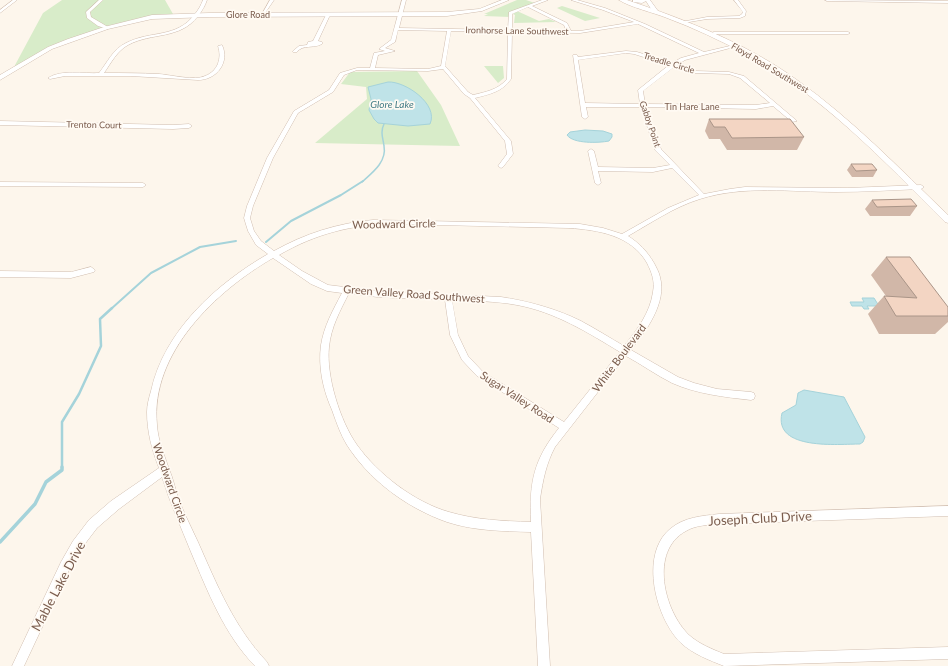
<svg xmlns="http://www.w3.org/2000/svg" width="948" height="666" viewBox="0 0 948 666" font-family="Lato,sans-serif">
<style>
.green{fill:#d8ecc9}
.water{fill:#bfe3e8;stroke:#a5d3da}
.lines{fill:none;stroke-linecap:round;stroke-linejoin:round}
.stream-far3{stroke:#a5d3da;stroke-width:1.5}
.stream-far2{stroke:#a5d3da;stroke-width:2}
.stream-far1{stroke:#a5d3da;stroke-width:2.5}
.stream{stroke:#a5d3da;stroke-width:3.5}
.minor-casing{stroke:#d1beb0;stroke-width:1}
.tertiary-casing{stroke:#d1beb0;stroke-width:1}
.secondary-casing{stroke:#d6c0b0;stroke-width:1}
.minor{fill:#fff;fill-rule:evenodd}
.tertiary{fill:#fff;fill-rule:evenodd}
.secondary{fill:#fff;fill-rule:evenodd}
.wall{fill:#d1b7a8}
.building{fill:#f3d5c3;stroke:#aa9588}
.labels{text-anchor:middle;stroke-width:3.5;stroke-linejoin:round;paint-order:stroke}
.far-street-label{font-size:9px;fill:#7a5c4d;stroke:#fffaf3}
.far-water-label{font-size:10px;font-style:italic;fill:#437c86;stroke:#fffaf3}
.street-label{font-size:11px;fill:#7a5c4d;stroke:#fffaf3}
.near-street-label{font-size:13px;fill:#7a5c4d;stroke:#fffaf3}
</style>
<rect width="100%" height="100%" fill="#fdf6ec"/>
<!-- green -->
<path class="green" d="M62 0H165L173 14 111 25 61 42 14 67 43 13Z
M517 0H526L535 3 510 14V17L484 16 488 14H484Z
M562 6 600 18 585 21 557 8Z
M517 11 539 21 549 19 556 22 514 23 515 15 513 14Z
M484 66H503L504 78 498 83Z
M417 71 441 105 460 146 315 143 367 99 366 87 341 84 350 72Z"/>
<!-- water -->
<path class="water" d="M388 82C405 81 439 104 430 124L408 126 378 123 374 119 369 110 371 99 368 87Z
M585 130 603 131 612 134V137L609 141C599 143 573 144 567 135L570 132Z
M862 298H874L879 306H867L869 309H864L862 306H852L850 302H864Z
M804 390 844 397 865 437 863 442 860 444C839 444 773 451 782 413L796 405 798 393Z"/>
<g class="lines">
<!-- stream-far3 -->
<path class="stream-far3" d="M362 182C372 173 387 162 384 146 383 138 380 132 384 124"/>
<!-- stream-far2 -->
<path class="stream-far2" d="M266 242 291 221 341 195 363 181
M111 309 151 273 200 247 236 241"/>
<!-- stream-far1 -->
<path class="stream-far1" d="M62 468V422L79 394 101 346 100 319 112 308"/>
<!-- stream -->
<path class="stream" d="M0 542 35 504 46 482 62 470V467"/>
<!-- minor casing -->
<g class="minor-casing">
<path id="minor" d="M13 0H17L0 13V10Z
M99 0H103L90 12 91 17 108 27V29L98 26 87 18 86 12Z
M203 0H207C205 6 202 11 198 16 180 40 152 32 128 45 117 51 111 63 104 73 123 73 141 73 159 74 171 75 195 81 205 76 218 71 222 58 218 46L222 45C230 62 217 80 198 80L131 76H65L50 79 48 78C62 69 83 74 99 73 107 63 113 49 126 43 151 30 176 39 195 14 199 9 201 5 203 0Z
M270 0H274L263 16H261Z
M402 0H406L399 28 508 30 509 12 542 0H548L532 6 567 23 571 31H580L634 22 603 10 571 0H577L605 8 645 24 704 52 734 45V47L685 60 677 65 695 71 729 72 744 76 797 121 792 122 773 106 756 109 646 107 661 149 704 194 730 189 745 187 848 188 921 185 924 187 921 189C893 190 864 192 836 192 791 192 744 185 700 199 674 207 651 223 628 236 639 243 647 251 654 263 656 267 659 272 660 277 667 303 646 331 631 350L678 377 694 383 717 389 751 392 754 393 755 396 754 399 751 400C724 397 697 394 672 383 656 375 641 364 626 356L555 447C546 464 543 480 540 499L550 666H538L531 532C503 531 474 531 447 522 410 509 374 484 351 451 342 439 337 424 332 410 323 390 318 367 321 345 324 326 333 310 342 293L327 291 311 284 273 258C216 291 150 353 157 425 158 441 164 454 169 469 173 478 175 488 178 498 184 513 191 527 198 542 217 585 234 627 267 662L269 666H255C224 634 208 592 191 552 181 527 170 503 162 477L119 509 97 528 81 549 69 570 24 666H12L61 562 73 541 89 520 111 501 159 468C152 450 147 432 147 412 147 405 149 398 151 391 164 331 216 284 268 254L256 245 248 231 244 218 247 206 267 158 294 111 329 90 340 73 357 68H370L374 53 385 51 379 49 391 40ZM528 7 564 25 566 30H512V14ZM638 24 699 53 681 58 672 63 637 52 626 51 578 57 577 55H573L582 117 585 119 588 117 586 107H641L655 150 670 165 653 168 598 167 594 151 591 149 588 151 595 183 598 185 601 183 598 171 653 172 672 168 699 195 668 208 622 234 603 228 580 224 373 220C338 223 304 234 274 251L261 241 254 231 250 218 253 206 273 158 298 113 333 92 344 75 357 70 428 71 443 69 464 94 470 98 505 141 507 154 498 166 501 168 503 167 513 154 511 141 475 98C490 94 502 92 511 79L512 32 580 33ZM398 30 447 31 441 66 428 69 375 68 378 55 395 51 385 48 395 42ZM451 31 508 32 507 79C498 90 485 92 473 95L468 92 445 66ZM626 53 634 54 669 65 638 90 640 104 585 103 578 60ZM674 67 695 73 729 74 740 78 770 103 756 105 645 104 643 91ZM394 224 569 228C598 230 631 235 647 263 652 273 655 281 653 292 650 313 637 330 624 346 610 338 596 329 581 321 557 309 528 301 501 297L377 291 328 285 302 271 279 255C315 234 353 224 394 224ZM349 293 377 297 445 300 450 335 462 360 477 376 559 428C534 459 529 482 531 522 503 521 476 520 449 512 414 502 378 474 357 445 340 421 326 376 329 347 331 327 340 311 349 293ZM452 300C473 301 496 301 517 305 555 312 587 332 620 352L564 422 483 372 468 356 458 335Z
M734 0H738L746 11 745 16 740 18 707 19 683 23 681 22 707 17 739 16 742 14 743 12Z
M825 0 948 1V3L827 1Z
M328 14 330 15 318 41 322 42V44C313 49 303 44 297 52H293V51L299 46 307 45 308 42 313 41 326 15Z
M714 32H848L850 33 848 34H712V33Z
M0 121 173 125 189 124 192 126 189 128 173 129 0 125Z
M0 182 143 183 146 185 143 187 0 186Z
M91 267 95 270 94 272 71 278 0 277V271L71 272Z
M948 506V516L719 524C708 525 696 525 686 531 649 551 664 611 689 635 699 644 712 649 724 654L948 647V659L724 666C709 660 693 654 681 643 656 619 639 555 670 529 684 517 702 516 719 514Z"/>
</g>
<!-- tertiary casing -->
<g class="tertiary-casing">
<path id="tertiary" d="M502 0H509L482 11 447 16 209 17 152 19 108 29 52 49 0 80V75L48 47 68 39 104 27 152 15 209 13 447 12 479 9Z
M633 0H650L658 11 653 12 646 1 642 3 633 2Z"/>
</g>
<!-- secondary casing -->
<g class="secondary-casing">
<path id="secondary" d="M619 0H627C686 20 746 43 797 80 852 119 899 168 948 215V223L945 222C883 160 822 95 744 53 719 40 694 28 667 18 655 13 629 7 619 0Z"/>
</g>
<!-- minor -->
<use href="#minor" class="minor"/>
<!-- tertiary -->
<use href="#tertiary" class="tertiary"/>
<!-- secondary -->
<use href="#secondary" class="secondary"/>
</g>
<!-- wall -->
<path class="wall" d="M709 119 804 137 797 150H727L720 139H709L705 131Z
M851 164 877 170 873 177H852L847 170Z
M872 200 917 206 910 216H870L865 209Z
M886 257 948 307V322L935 334H879L868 314 884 296H886L871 275Z"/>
<!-- building -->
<path class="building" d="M709 119H790L804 137 732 138 725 127H714Z
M851 164H872L877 170 856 171Z
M911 199 917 206 877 207 872 200Z
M886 257H910L948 307V316H896L884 296 917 298Z"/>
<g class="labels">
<!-- far-street labels -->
<g class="far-street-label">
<text x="248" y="18">Glore Road</text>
<text transform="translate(517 31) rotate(1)" y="3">Ironhorse Lane Southwest</text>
<text transform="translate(669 63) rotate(17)" y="3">Treadle Circle</text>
<text transform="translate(770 68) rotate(31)" y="3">Floyd Road Southwest</text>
<text x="692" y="110">Tin Hare Lane</text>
<text transform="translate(650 124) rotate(71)" y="3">Gabby Point</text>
<text transform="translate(94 125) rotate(1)" y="3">Trenton Court</text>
</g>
<!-- far-water labels -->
<g class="far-water-label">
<text x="392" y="108">Glore Lake</text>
</g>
<!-- street labels -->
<g class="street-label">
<text transform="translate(394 224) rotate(-1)" y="4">Woodward Circle</text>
<text transform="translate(414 294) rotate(4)" y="4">Green Valley Road Southwest</text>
<text transform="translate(619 358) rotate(-53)" y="4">White Boulevard</text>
<text transform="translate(517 397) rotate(33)" y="4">Sugar Valley Road</text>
<text transform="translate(170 483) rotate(71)" y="4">Woodward Circle</text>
</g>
<!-- near-street labels -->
<g class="near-street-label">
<text transform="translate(760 518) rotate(-3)" y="5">Joseph Club Drive</text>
<text transform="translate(58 586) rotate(-62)" y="5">Mable Lake Drive</text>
</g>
</g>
</svg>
